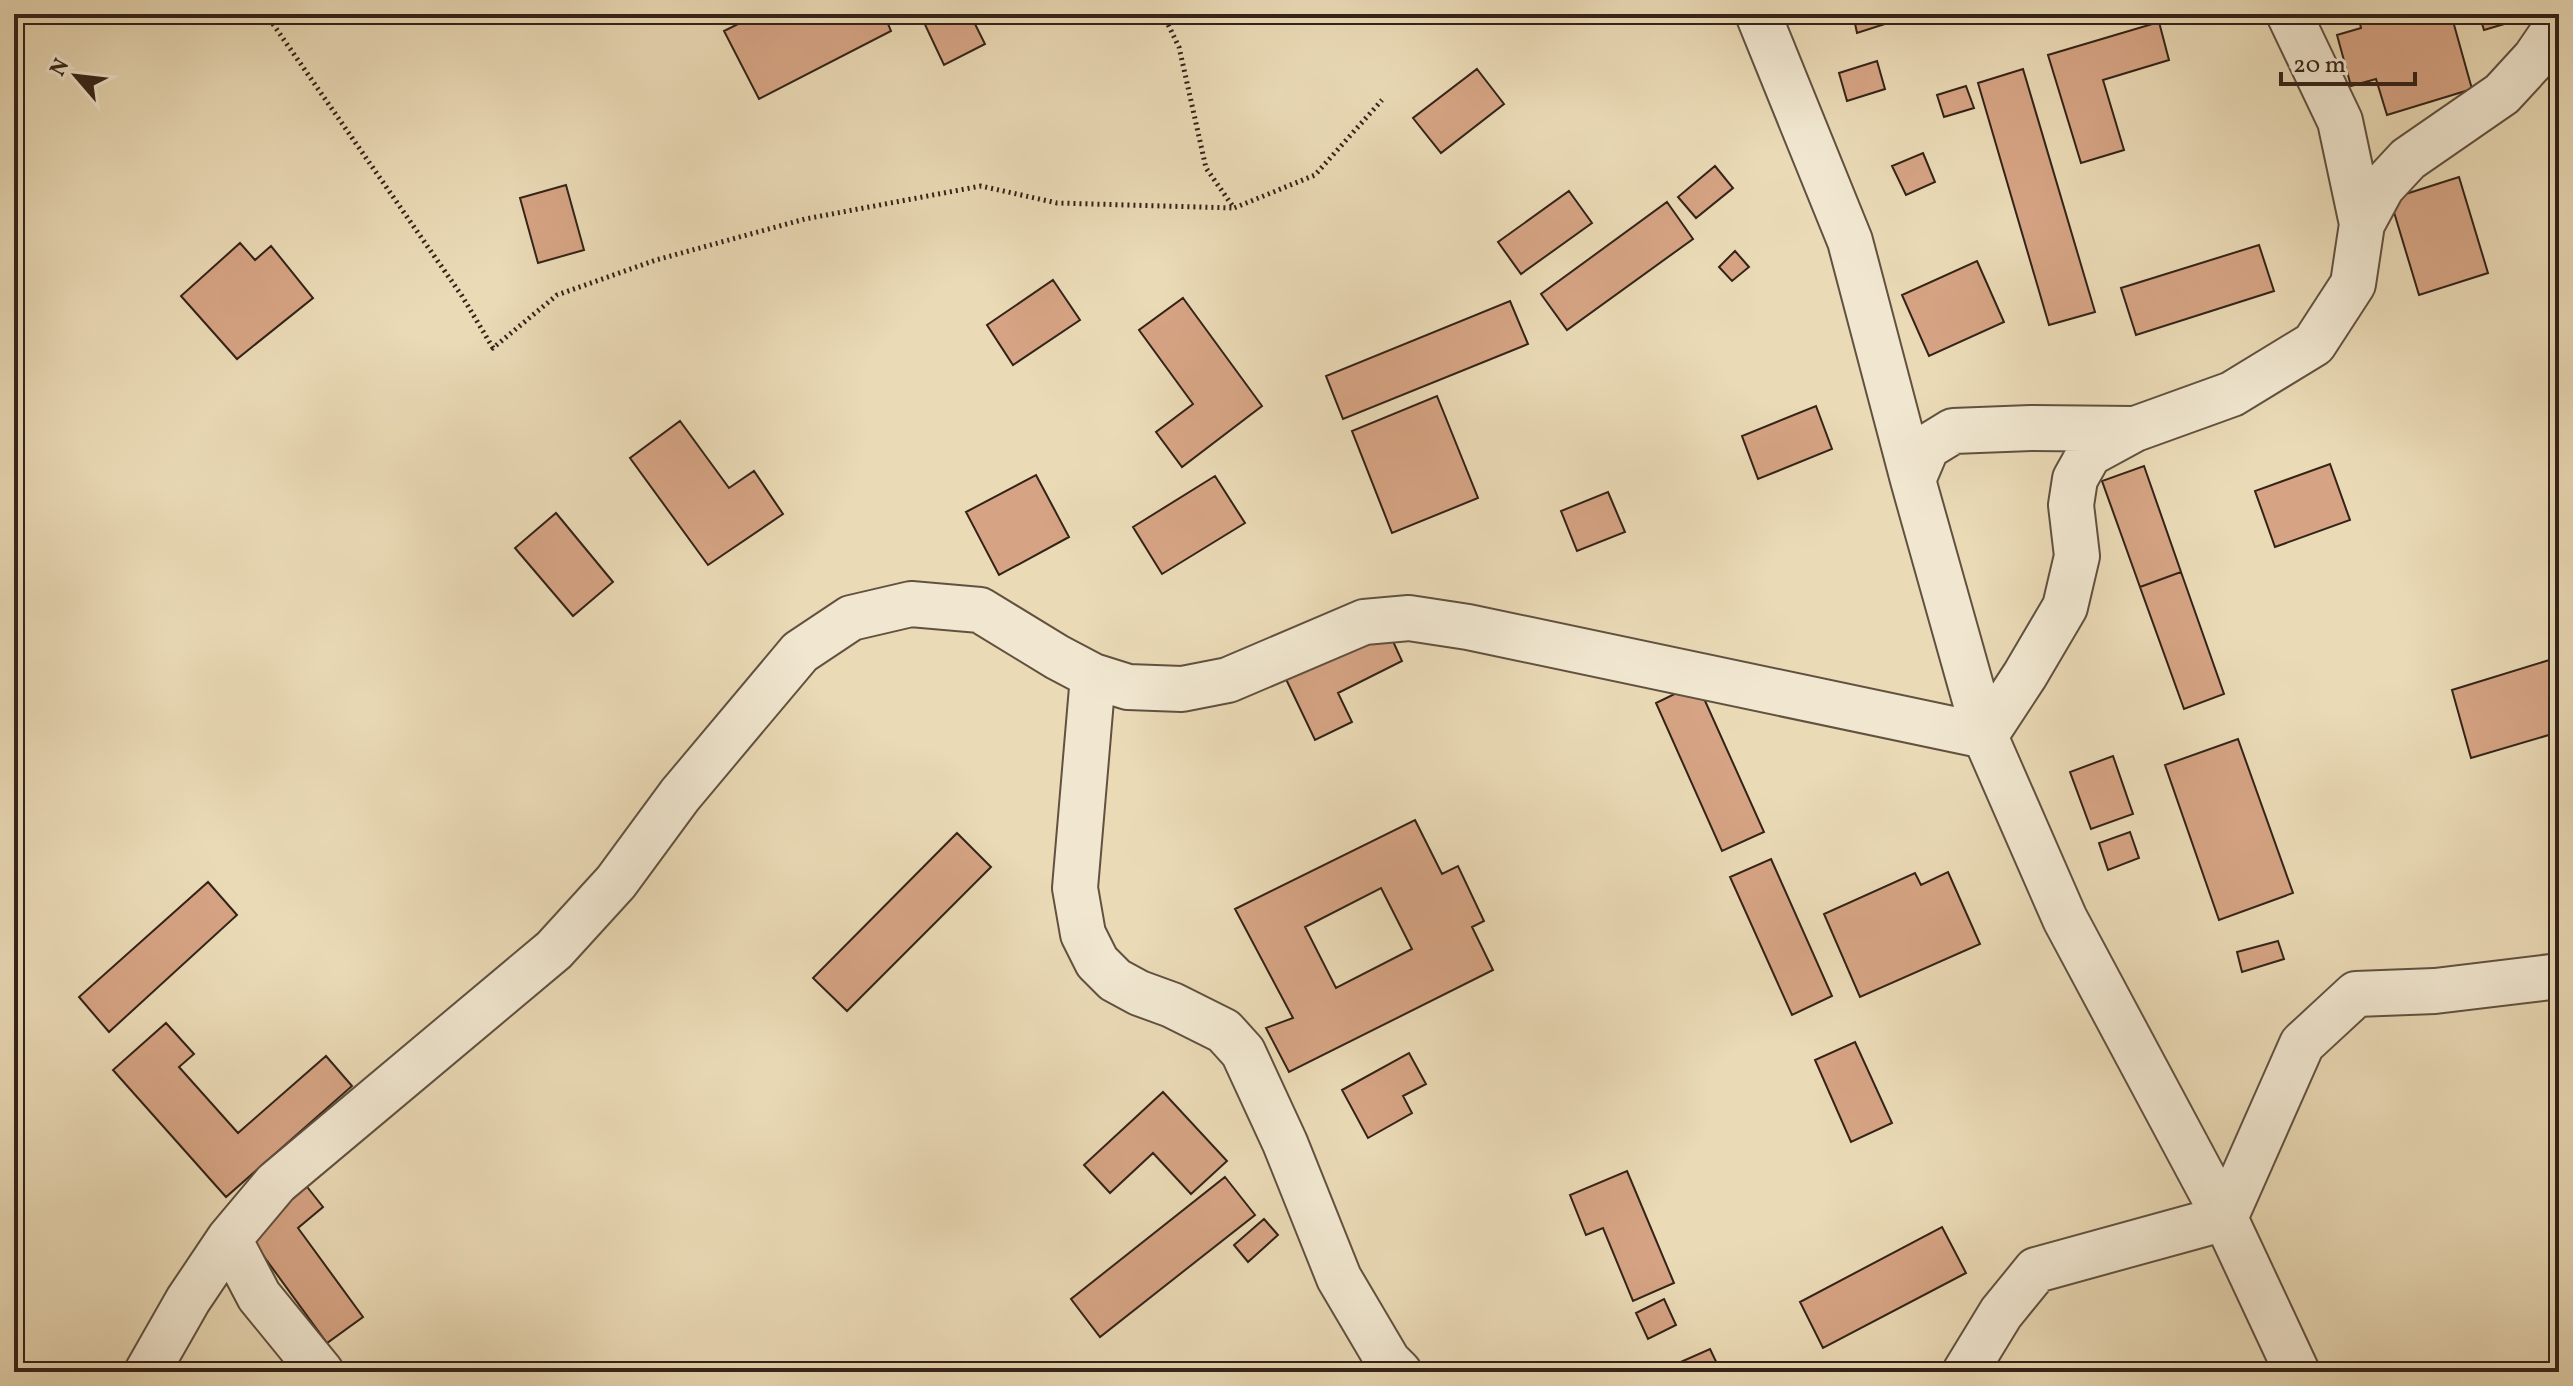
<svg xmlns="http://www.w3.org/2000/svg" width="2573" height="1386" viewBox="0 0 2573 1386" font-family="Vollkorn,serif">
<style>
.building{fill:#d6a484;stroke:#332318;stroke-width:2;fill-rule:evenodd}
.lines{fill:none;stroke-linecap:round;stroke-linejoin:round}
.street-casing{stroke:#615140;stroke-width:48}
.path{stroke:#332318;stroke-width:5;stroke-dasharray:2 4;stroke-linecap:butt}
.street{stroke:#f1e7d0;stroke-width:44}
</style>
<rect width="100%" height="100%" fill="#eadab6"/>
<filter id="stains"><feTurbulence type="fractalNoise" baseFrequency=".0025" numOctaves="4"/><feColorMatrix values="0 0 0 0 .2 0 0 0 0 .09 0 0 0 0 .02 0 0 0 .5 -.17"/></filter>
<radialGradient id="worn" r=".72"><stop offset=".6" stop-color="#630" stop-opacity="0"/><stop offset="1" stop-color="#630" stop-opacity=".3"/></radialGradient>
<!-- building -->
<path class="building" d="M758 14H884L891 31 759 99 724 31Z
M920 14H970L985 44 944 65Z
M1853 14H1916L1857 33Z
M2358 14H2451L2472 89 2387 115 2376 79 2351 86 2337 35 2361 28Z
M2479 14H2528V17L2484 30Z
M2159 22 2169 60 2103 80 2124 150 2081 163 2048 55Z
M1877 61 1885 89 1847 101 1839 73Z
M1477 69 1504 104 1441 153 1413 118Z
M2023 69 2095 312 2049 325 1978 83Z
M1966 86 1974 108 1944 117 1937 95Z
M1923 153 1935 182 1906 195 1892 166Z
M1715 166 1733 188 1696 218 1678 197Z
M2459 177 2488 273 2419 295 2390 199Z
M566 185 584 250 538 263 520 198Z
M1569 191 1592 223 1521 274 1498 242Z
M1667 202 1693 239 1567 330 1541 294Z
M240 243 255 260 271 246 313 298 237 359 181 296Z
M2259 245 2274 291 2136 335 2121 288Z
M1735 251 1749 267 1732 281 1719 267Z
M1977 261 2004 322 1929 356 1902 295Z
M1053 280 1080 320 1013 365 987 325Z
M1183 298 1262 406 1182 467 1156 432 1193 404 1139 330Z
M1510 301 1528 344 1343 419 1326 376Z
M1437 396 1478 498 1392 533 1352 431Z
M1816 406 1832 449 1758 479 1742 436Z
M680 421 729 488 754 471 783 514 708 565 630 458Z
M2330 464 2350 520 2275 547 2255 491Z
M2144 466 2181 572 2140 587 2102 481Z
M1036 475 1069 537 999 575 966 512Z
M1215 476 1245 523 1162 574 1133 527Z
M1608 492 1625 532 1577 551 1561 511Z
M556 513 613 582 573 616 515 548Z
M2181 572 2224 694 2184 709 2140 587Z
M1386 626 1402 661 1338 693 1352 722 1315 740 1284 675Z
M2559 657V732L2471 758 2452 690Z
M1697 683 1764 832 1722 851 1656 703Z
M2238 739 2293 893 2219 920 2165 765Z
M2113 756 2133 814 2091 829 2070 772Z
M1415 820 1442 874 1458 866 1484 921 1472 927 1493 970 1289 1072 1266 1028 1293 1018 1235 909ZM1381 888 1412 949 1336 988 1305 927Z
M2130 832 2139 858 2108 870 2099 843Z
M957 833 991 867 847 1011 813 978Z
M1771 859 1832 996 1792 1015 1730 877Z
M1948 872 1980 944 1860 997 1824 914 1915 873 1921 885Z
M208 882 237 915 109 1032 79 997Z
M2278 941 2284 959 2242 972 2237 952Z
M166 1023 194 1054 179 1067 238 1133 326 1056 352 1086 226 1197 113 1070Z
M1855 1042 1892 1123 1851 1142 1815 1060Z
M1409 1053 1426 1084 1403 1096 1412 1113 1368 1138 1342 1090Z
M1163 1092 1227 1161 1191 1194 1153 1153 1110 1193 1084 1165Z
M1627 1171 1674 1283 1633 1301 1603 1228 1586 1235 1570 1195Z
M1225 1177 1255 1215 1100 1337 1071 1299Z
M304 1183 323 1207 298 1228 363 1317 327 1343 246 1232Z
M1264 1219 1278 1235 1248 1262 1234 1245Z
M1942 1227 1966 1273 1823 1348 1800 1302Z
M1664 1299 1676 1325 1648 1339 1636 1313Z
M1710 1349 1721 1372H1658Z"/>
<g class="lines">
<!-- street casing -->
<g class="street-casing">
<path id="street" d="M1758 14 1850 241 1913 480 1985 736 2065 919 2225 1218 2297 1372
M2289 14 2340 121 2362 224 2382 187 2408 159 2502 94 2535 58 2559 23
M1913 480 1927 447 1953 431 2031 428 2135 429 2232 394 2314 344 2353 284 2362 224
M1093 676 1075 888 1083 934 1097 962 1115 980 1139 993 1172 1005 1224 1031 1243 1052 1285 1143 1339 1278 1388 1361 1399 1372
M229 1239 259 1296 321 1372
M147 1372 188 1300 229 1239 276 1183 554 950 616 882 680 795 800 652 851 618 911 604 980 610 1057 657 1093 676 1128 687 1182 689 1228 680 1364 622 1409 618 1468 627 1985 736 2025 675 2065 607 2077 556 2071 505 2075 479 2089 454 2135 429
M1965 1372 2001 1313 2036 1270 2225 1218 2302 1044 2356 994 2435 991 2559 976"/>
</g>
<!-- path -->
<path class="path" d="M266 14 462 296 493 348 557 295 656 260 805 219 981 186 1057 203 1234 208
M1163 14 1179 47 1206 168 1234 208 1315 175 1382 100"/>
<!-- street -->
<use href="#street" class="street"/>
</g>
<!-- margin -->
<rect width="2573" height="1386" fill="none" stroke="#eadab6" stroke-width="48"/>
<rect x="16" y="16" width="2541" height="1354" fill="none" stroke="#332318" stroke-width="4"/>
<rect x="24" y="24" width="2525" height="1338" fill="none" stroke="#332318" stroke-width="2"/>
<!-- north arrow -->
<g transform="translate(76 76) rotate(298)" stroke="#f1e7d0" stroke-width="6" paint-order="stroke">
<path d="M0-6L14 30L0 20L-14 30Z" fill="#332318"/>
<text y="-12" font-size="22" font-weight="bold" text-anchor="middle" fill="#332318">N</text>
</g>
<!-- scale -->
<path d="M2281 72v12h134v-12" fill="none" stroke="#332318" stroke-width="4"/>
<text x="2293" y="72" font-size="24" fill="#332318" stroke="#f1e7d0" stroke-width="6" paint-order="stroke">20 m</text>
<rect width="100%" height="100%" filter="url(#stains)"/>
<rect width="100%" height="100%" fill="url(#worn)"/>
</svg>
